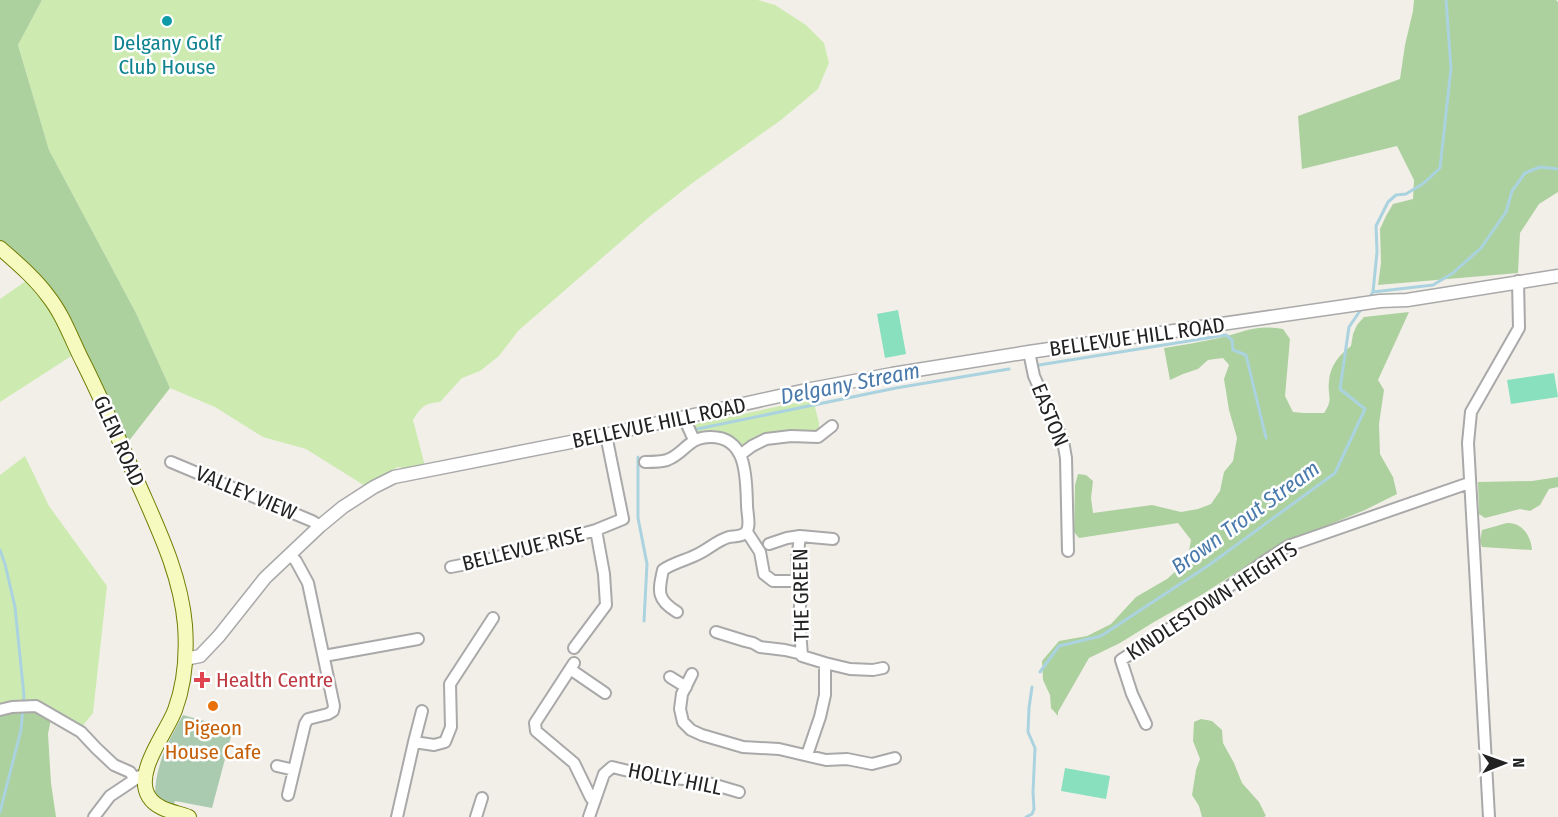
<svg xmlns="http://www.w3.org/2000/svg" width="1558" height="817" viewBox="0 0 1558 817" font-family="'Fira Sans Condensed',sans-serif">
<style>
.grass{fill:#cdebb0}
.forest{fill:#add19e}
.cemetery{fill:#aacbaf}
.pitch{fill:#88e0be}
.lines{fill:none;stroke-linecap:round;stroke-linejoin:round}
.stream{stroke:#aad3df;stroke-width:3}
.minor-casing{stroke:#a9a9a9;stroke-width:14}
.tertiary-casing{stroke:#a9a9a9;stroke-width:15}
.secondary-casing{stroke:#707d05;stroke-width:16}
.minor{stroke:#fff;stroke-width:10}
.tertiary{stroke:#fff;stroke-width:12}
.secondary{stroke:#f7fabf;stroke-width:14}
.culture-dot{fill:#0f9aa8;stroke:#fff;stroke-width:2}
.health-dot{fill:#e0444e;stroke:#fff;stroke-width:2}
.food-dot{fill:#e8710a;stroke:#fff;stroke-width:2}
.labels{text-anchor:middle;stroke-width:5;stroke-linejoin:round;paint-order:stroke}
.culture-label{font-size:21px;fill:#0d838f;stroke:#fff}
.street-label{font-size:21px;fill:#222;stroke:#fff}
.health-label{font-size:21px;fill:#be3a42;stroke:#fff;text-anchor:start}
.food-label{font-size:21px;fill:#c56008;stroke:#fff}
.water-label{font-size:22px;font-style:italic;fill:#4a7aab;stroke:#fff}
</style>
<rect width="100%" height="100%" fill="#f2efe9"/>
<!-- grass -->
<path class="grass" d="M42 0H758L775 5 806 25 824 43 829 63 818 89 781 120 691 184 648 218 518 331 499 356 480 371 462 378 440 402C425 403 421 407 413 420L425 466 410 469 398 467 365 486 306 449 263 437 215 407 170 388 136 313 49 150 18 45Z
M26 281 62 327 73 355 0 402V299Z
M813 399 819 423V429L814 432H786L757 438 740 447C724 432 717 426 695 433L691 425Z
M25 456 49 506 107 586 93 713 81 728 0 707V475Z"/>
<!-- forest -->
<path class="forest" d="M0 0H42L18 45 49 150 136 313 170 388 125 446 78 341 0 241Z
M1414 0H1556L1558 2V192L1539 204 1520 233 1518 273 1378 285 1381 263 1380 229 1386 216 1393 204 1413 199 1414 180 1397 146 1302 169 1298 116 1400 79 1405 45 1413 11Z
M1409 312 1378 380 1384 390 1379 424 1380 454 1393 477 1397 494 1365 510 1279 545 1203 594 1154 622 1120 643 1089 658 1058 712V716L1051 708 1050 695 1043 680 1042 661 1059 641 1087 636 1111 624 1136 597 1167 579 1187 561 1191 540 1178 523 1079 538 1074 532 1075 485 1078 474 1086 475 1093 481 1091 498 1093 513 1152 505 1181 512 1198 509 1211 504 1220 491 1224 472 1233 461 1237 438 1229 410 1224 379 1229 365 1223 358 1208 360 1198 369 1183 374 1170 380 1164 348C1182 345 1201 342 1219 338 1244 332 1256 324 1283 329L1290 339 1285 396 1293 412 1304 413H1324C1334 398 1327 397 1329 381 1330 366 1339 355 1351 346L1353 334 1357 325 1364 317Z
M1558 477V487L1549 489 1540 505 1530 511 1520 509 1485 518 1479 514 1478 482 1532 481Z
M1507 523C1522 522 1531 536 1532 550L1482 547 1480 541 1482 530Z
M35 708 51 719 48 734 51 783 56 817H0V713Z
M1201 719 1212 721 1222 730 1223 743 1234 763 1242 783 1259 802 1266 816 1264 817H1202L1199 806 1192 795 1196 770 1200 759 1193 741 1194 722Z"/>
<!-- cemetery -->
<path class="cemetery" d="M183 715 233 729 212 808 175 801 173 807 155 796C155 766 168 741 183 715Z"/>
<!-- pitch -->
<path class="pitch" d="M898 310 906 354 885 358 877 314Z
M1554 373 1558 397 1511 404 1507 380Z
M1065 768 1110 776 1106 799 1061 791Z"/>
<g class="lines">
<!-- stream -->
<path class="stream" d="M1373 292 1377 252 1376 226 1388 202 1396 195 1406 194 1424 183 1440 168 1451 68 1446 0
M1369 298 1373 292 1433 285 1453 273 1481 248 1506 212 1512 191 1525 173 1540 167 1558 169
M1039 365 1226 335 1232 340 1233 350 1246 355 1266 438
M697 429 896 388 1009 369
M638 457V518L647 564 644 621
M0 550 5 564 15 607 24 696 21 730 0 812
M1040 672 1059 646 1101 636 1209 565 1335 473 1365 409 1340 389 1349 327 1362 308
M1026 817 1032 814 1034 809 1033 792 1035 748 1028 732 1029 708 1032 687"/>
<!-- minor casing -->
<g class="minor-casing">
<path id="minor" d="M1029 352 1034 376 1063 441 1066 458 1068 551
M684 418 694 440
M740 455 752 446 766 439 791 436 818 437 832 426
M171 462 312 521 320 526
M645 462C652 462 661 462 667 460 686 453 687 437 711 437 748 437 746 480 747 505 747 513 751 526 746 532 742 537 734 536 729 537 718 540 710 548 700 553 688 560 674 562 663 570 658 592 657 600 677 612
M747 532 760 552 764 574 773 581H798
M800 536 797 560 798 581 801 596 799 617 802 656 825 663V695L820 717 807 755
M769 544 787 538 800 536 833 539
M451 567 482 561 596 530 623 519 606 435
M716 632 745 641 753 643 760 647 785 650 802 654
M574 648 606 605 604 574 596 530
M324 656 418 639
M574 663 535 723 536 731 574 763 591 798 595 800
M825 663 850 669 873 670 883 668
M570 669 605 693
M692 674 682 694 680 709 683 722 691 730 702 735 743 747 779 749 826 760 847 759 872 764 895 758
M670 677 686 687
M0 710 12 707 36 706 81 732 96 748 114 765 130 772 135 779
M1146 724 1132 694 1121 660 1169 629 1265 561 1288 546 1469 483
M414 742 434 745 445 742 451 727 450 684 493 618
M277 766 294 770
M288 795 305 724 308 719 328 714 333 711 334 706 308 583 296 561 290 555
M94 817 110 796 140 776
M397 817 414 742 422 711
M476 817 482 798
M589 817 604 774 612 767 649 776 684 779 712 784 739 792
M1489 817 1468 443 1471 412 1519 328 1518 281"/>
</g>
<!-- tertiary casing -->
<g class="tertiary-casing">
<path id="tertiary" d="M185 659 200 656 219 636 265 578 320 526 343 507 374 487 394 477 591 438 811 389 892 374 1029 352 1380 301 1407 300 1558 276"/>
</g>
<!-- secondary casing -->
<g class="secondary-casing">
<path id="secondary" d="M0 248C17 263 35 278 48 296 64 316 72 341 84 364 105 406 123 449 142 492 161 535 181 578 185 625 187 653 185 683 175 710 167 732 133 773 149 797 157 810 176 812 189 817"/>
</g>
<!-- minor -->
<use href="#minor" class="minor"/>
<!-- tertiary -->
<use href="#tertiary" class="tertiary"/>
<!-- secondary -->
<use href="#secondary" class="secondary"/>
</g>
<!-- markers -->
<circle class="culture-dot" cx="167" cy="21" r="6"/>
<path class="health-dot" d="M199 671h6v6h6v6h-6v6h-6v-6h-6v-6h6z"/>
<circle class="food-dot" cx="213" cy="706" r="6"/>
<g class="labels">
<!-- culture labels -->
<g class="culture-label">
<text x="167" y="50">Delgany Golf<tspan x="167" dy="24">Club House</tspan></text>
</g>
<!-- street labels -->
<g class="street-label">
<text transform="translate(1137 337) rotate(-8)" y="7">BELLEVUE HILL ROAD</text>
<text transform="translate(1050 415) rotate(68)" y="7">EASTON</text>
<text transform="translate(659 423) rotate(-12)" y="7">BELLEVUE HILL ROAD</text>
<text transform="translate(119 441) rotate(66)" y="7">GLEN ROAD</text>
<text transform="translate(246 493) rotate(23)" y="7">VALLEY VIEW</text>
<text transform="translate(523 549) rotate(-14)" y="7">BELLEVUE RISE</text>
<text transform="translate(801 595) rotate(-91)" y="7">THE GREEN</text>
<text transform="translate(1212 601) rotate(-33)" y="7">KINDLESTOWN HEIGHTS</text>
<text transform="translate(675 779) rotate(11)" y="7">HOLLY HILL</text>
</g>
<!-- health labels -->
<g class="health-label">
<text x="216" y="687">Health Centre</text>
</g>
<!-- food labels -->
<g class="food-label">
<text x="213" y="735">Pigeon<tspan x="213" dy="24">House Cafe</tspan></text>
</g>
<!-- water labels -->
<g class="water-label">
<text transform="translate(850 383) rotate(-11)" y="8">Delgany Stream</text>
<text transform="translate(1245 517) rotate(-36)" y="8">Brown Trout Stream</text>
</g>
</g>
<!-- north arrow -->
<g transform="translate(1504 763) rotate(89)" stroke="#ffffff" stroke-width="4.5" paint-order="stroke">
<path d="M0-4.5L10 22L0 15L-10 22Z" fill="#222222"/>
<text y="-9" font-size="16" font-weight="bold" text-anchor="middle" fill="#222222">N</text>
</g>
</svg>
